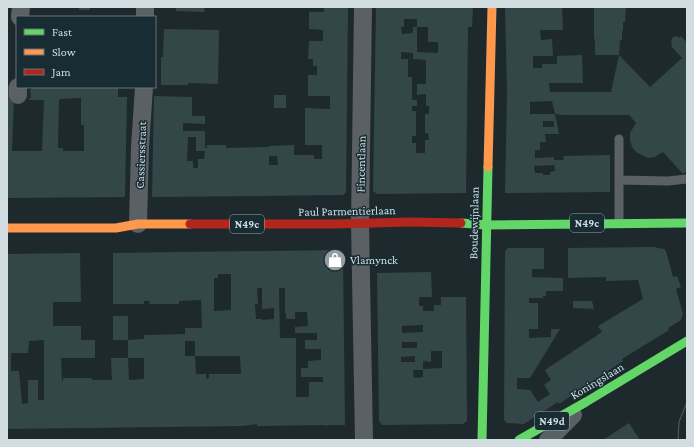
<svg xmlns="http://www.w3.org/2000/svg" width="694" height="447" viewBox="0 0 694 447" font-family="'Crimson Pro',serif">
<style>
.building{fill:#334748;fill-rule:evenodd}
.lines{fill:none;stroke-linecap:round;stroke-linejoin:round}
.lane{stroke:#5a6063;stroke-width:9}
.street{stroke:#5a6063;stroke-width:18}
.fast{stroke:#63d668;stroke-width:9}
.slow{stroke:#ff974d;stroke-width:9}
.jam{stroke:#b3261e;stroke-width:9}
.tram{stroke:#595f62;stroke-width:1}
.labels{text-anchor:middle;stroke-width:3;stroke-linejoin:round;paint-order:stroke}
.shield{fill:#182c33;stroke:#9aa8ad;stroke-width:1}
.shield-label{font-size:11px;font-weight:bold;fill:#d1dde1}
.street-label{font-size:12px;fill:#d1dde1;stroke:#182c33}
.poi-label{font-size:12px;fill:#d1dde1;stroke:#182c33;text-anchor:start}
</style>
<rect width="100%" height="100%" fill="#1e292d"/>
<!-- building -->
<path class="building" d="M79 7H90V10H79Z
M176 7H205L204 12 176 11Z
M324 7H348L346 192 343 195 152 197 154 96 192 97V116H205V124L183 123V131H205V148H207V145H226V148L269 147V146L294 145V155H314V159H322V145H305V108L330 109V96H308V75H317V66H313V59H308L309 41H323V30L309 29V12H324ZM188 137H196V151H205L204 159H198V168H193V161H187ZM269 156H277L278 165H269Z
M376 7H473L472 27H468L466 193 377 194 373 191ZM404 19H417V27H428V42H438V53L417 52V27H413V33L402 34 401 27H404ZM401 52 413 53V59L426 60V84H417V95L426 94V106H429V114H425V133H428L429 140H425V153H416V143H412V136H416V111H412V106H417V100H412V77H408V59H401Z
M505 7H562L563 30H540L541 40 552 39 553 56H533V68H542V64H557V56L582 55 583 83H549L550 92H611L619 55 650 87 682 58 671 46 672 44 671 41 672 38 677 36 679 38 681 36 687 43V171L683 174 663 152 655 157 648 158 636 152 632 147 630 140V133L636 123 629 115H562L555 114 552 101 530 102V114H555L559 134H545L546 142H540V150H535V158L554 157V160H564L563 156 610 155V192L505 193 507 93ZM543 121H554V127H543ZM554 165 555 171 550 172V175H543V173H535L534 166Z
M606 7H626L625 22H623V31H622V40H620L619 55H595V39H594V8Z
M164 29 219 30 218 84 188 83V85H161V57H163Z
M7 86H13L14 98 12 151H42L44 100H29V99L31 98 30 90 34 87H118V97H127L125 197 7 198ZM81 98V125H84V151H63V148H58L59 99Z
M274 95H286V108H274Z
M653 247 664 249 666 251 673 277 677 276 681 287 676 289 683 314 681 320 668 328 669 330 622 359 623 361 559 404 558 402 524 424 507 423 504 420 505 251 508 248H544V269H532V277L563 278V291H546V296H543V298H529V303H538V329H529V338L551 337V329H560L530 378H517V389L530 390 538 402 550 394 544 385 551 380 545 370 602 332 598 326 643 299 638 280 606 281V277L568 278V248Z
M339 250 343 255 345 425H327L326 427 325 425 257 426V424L242 426 7 429V254L80 253 81 302H53V326H81V340H95V358H61L62 381H63V378H92V380H112L111 358H128L129 380 144 379V358H128V340H113V316H128V340L144 339V335L185 334V328H202L201 300 179 301V304H149L150 301H144V304H113V253ZM218 274H231V310L214 311V278H218ZM257 288H262V309L274 308V319L262 320V319H256L255 304H258ZM279 288H285V314L286 313V319H295V312H307L308 326 295 327V333H317V340H305V349H321V360L308 361V368H301V377H323V382H309V397H296V338H280ZM44 340V400H38V380H28V403L22 404 19 371H11V353H28L29 341ZM185 341H195V356H240L241 374H209V378L206 379V374H196L195 356H185Z
M431 272 432 297H419V306H423V311H434V305H441V297H466L467 421 463 424 382 425 379 421 377 273ZM423 325V332L402 333V326ZM402 342H417V348H402ZM431 351H442V368L423 369V361L431 362ZM415 356V362H401V357ZM413 370H423V377L414 378Z
M573 301H592L594 309 573 308Z
M629 423 640 440H603Z"/>
<g class="lines">
<!-- lane -->
<path class="lane" d="M619 180 668 181 687 179
M619 223V139"/>
<!-- street -->
<path class="street" d="M363 7 360 223 364 440
M20 17 21 7
M145 17V7
M18 95V87
M138 224 140 147 144 87
M548 440 573 415"/>
<!-- fast -->
<path class="fast" d="M461 223 486 225 687 223
M482 440 488 167
M519 440 586 402 687 341"/>
<!-- slow -->
<path class="slow" d="M488 167 492 7
M7 228H116L138 224H190"/>
<!-- jam -->
<path class="jam" d="M190 224H334L410 222 461 223"/>
<!-- tram -->
<path class="tram" d="M678 440 679 422 687 402"/>
</g>
<!-- icons -->
<defs>
<g id="shop-disc" transform="scale(1.15)"><circle r="9.5" fill="#929ea2" stroke="#182c33"/><path d="M-5-2.5h2.3a2.7 3.5 0 0 1 5.4 0H5L5.5 6h-11ZM-1.5-2.5h3a1.5 2.3 0 0 0-3 0Z" fill="#fff"/></g>
</defs>
<g fill-rule="evenodd">
<use href="#shop-disc" x="335" y="260"/>
</g>
<g class="labels">
<!-- shield labels -->
<g class="shield">
<rect x="570" y="214" width="34" height="18" rx="3"/>
<rect x="230" y="215" width="34" height="18" rx="3"/>
<rect x="535" y="412" width="34" height="18" rx="3"/>
</g>
<g class="shield-label">
<text x="587" y="227">N49c</text>
<text x="247" y="228">N49c</text>
<text x="552" y="425">N49d</text>
</g>
<!-- street labels -->
<g class="street-label">
<text transform="translate(141 155) rotate(-88)" y="4">Cassiersstraat</text>
<text transform="translate(361 164) rotate(-89)" y="4">Fincentlaan</text>
<text transform="translate(347 211) rotate(-1)" y="4">Paul Parmentierlaan</text>
<text transform="translate(474 223) rotate(-89)" y="4">Boudewijnlaan</text>
<text transform="translate(597 381) rotate(-31)" y="4">Koningslaan</text>
</g>
<!-- poi labels -->
<g class="poi-label">
<text x="350" y="264">Vlamynck</text>
</g>
</g>
<!-- border -->
<rect width="694" height="447" fill="none" stroke="#d1dde1" stroke-width="16"/>
<!-- legend -->
<rect x="16" y="16" width="140" height="72" fill="#182c33" stroke="#627379"/>
<rect x="24" y="29" width="20" height="6" fill="#63d668" stroke="#627379"/>
<text x="52" y="36" font-size="12" fill="#d1dde1">Fast</text>
<rect x="24" y="49" width="20" height="6" fill="#ff974d" stroke="#627379"/>
<text x="52" y="56" font-size="12" fill="#d1dde1">Slow</text>
<rect x="24" y="69" width="20" height="6" fill="#b3261e" stroke="#627379"/>
<text x="52" y="76" font-size="12" fill="#d1dde1">Jam</text>
</svg>
